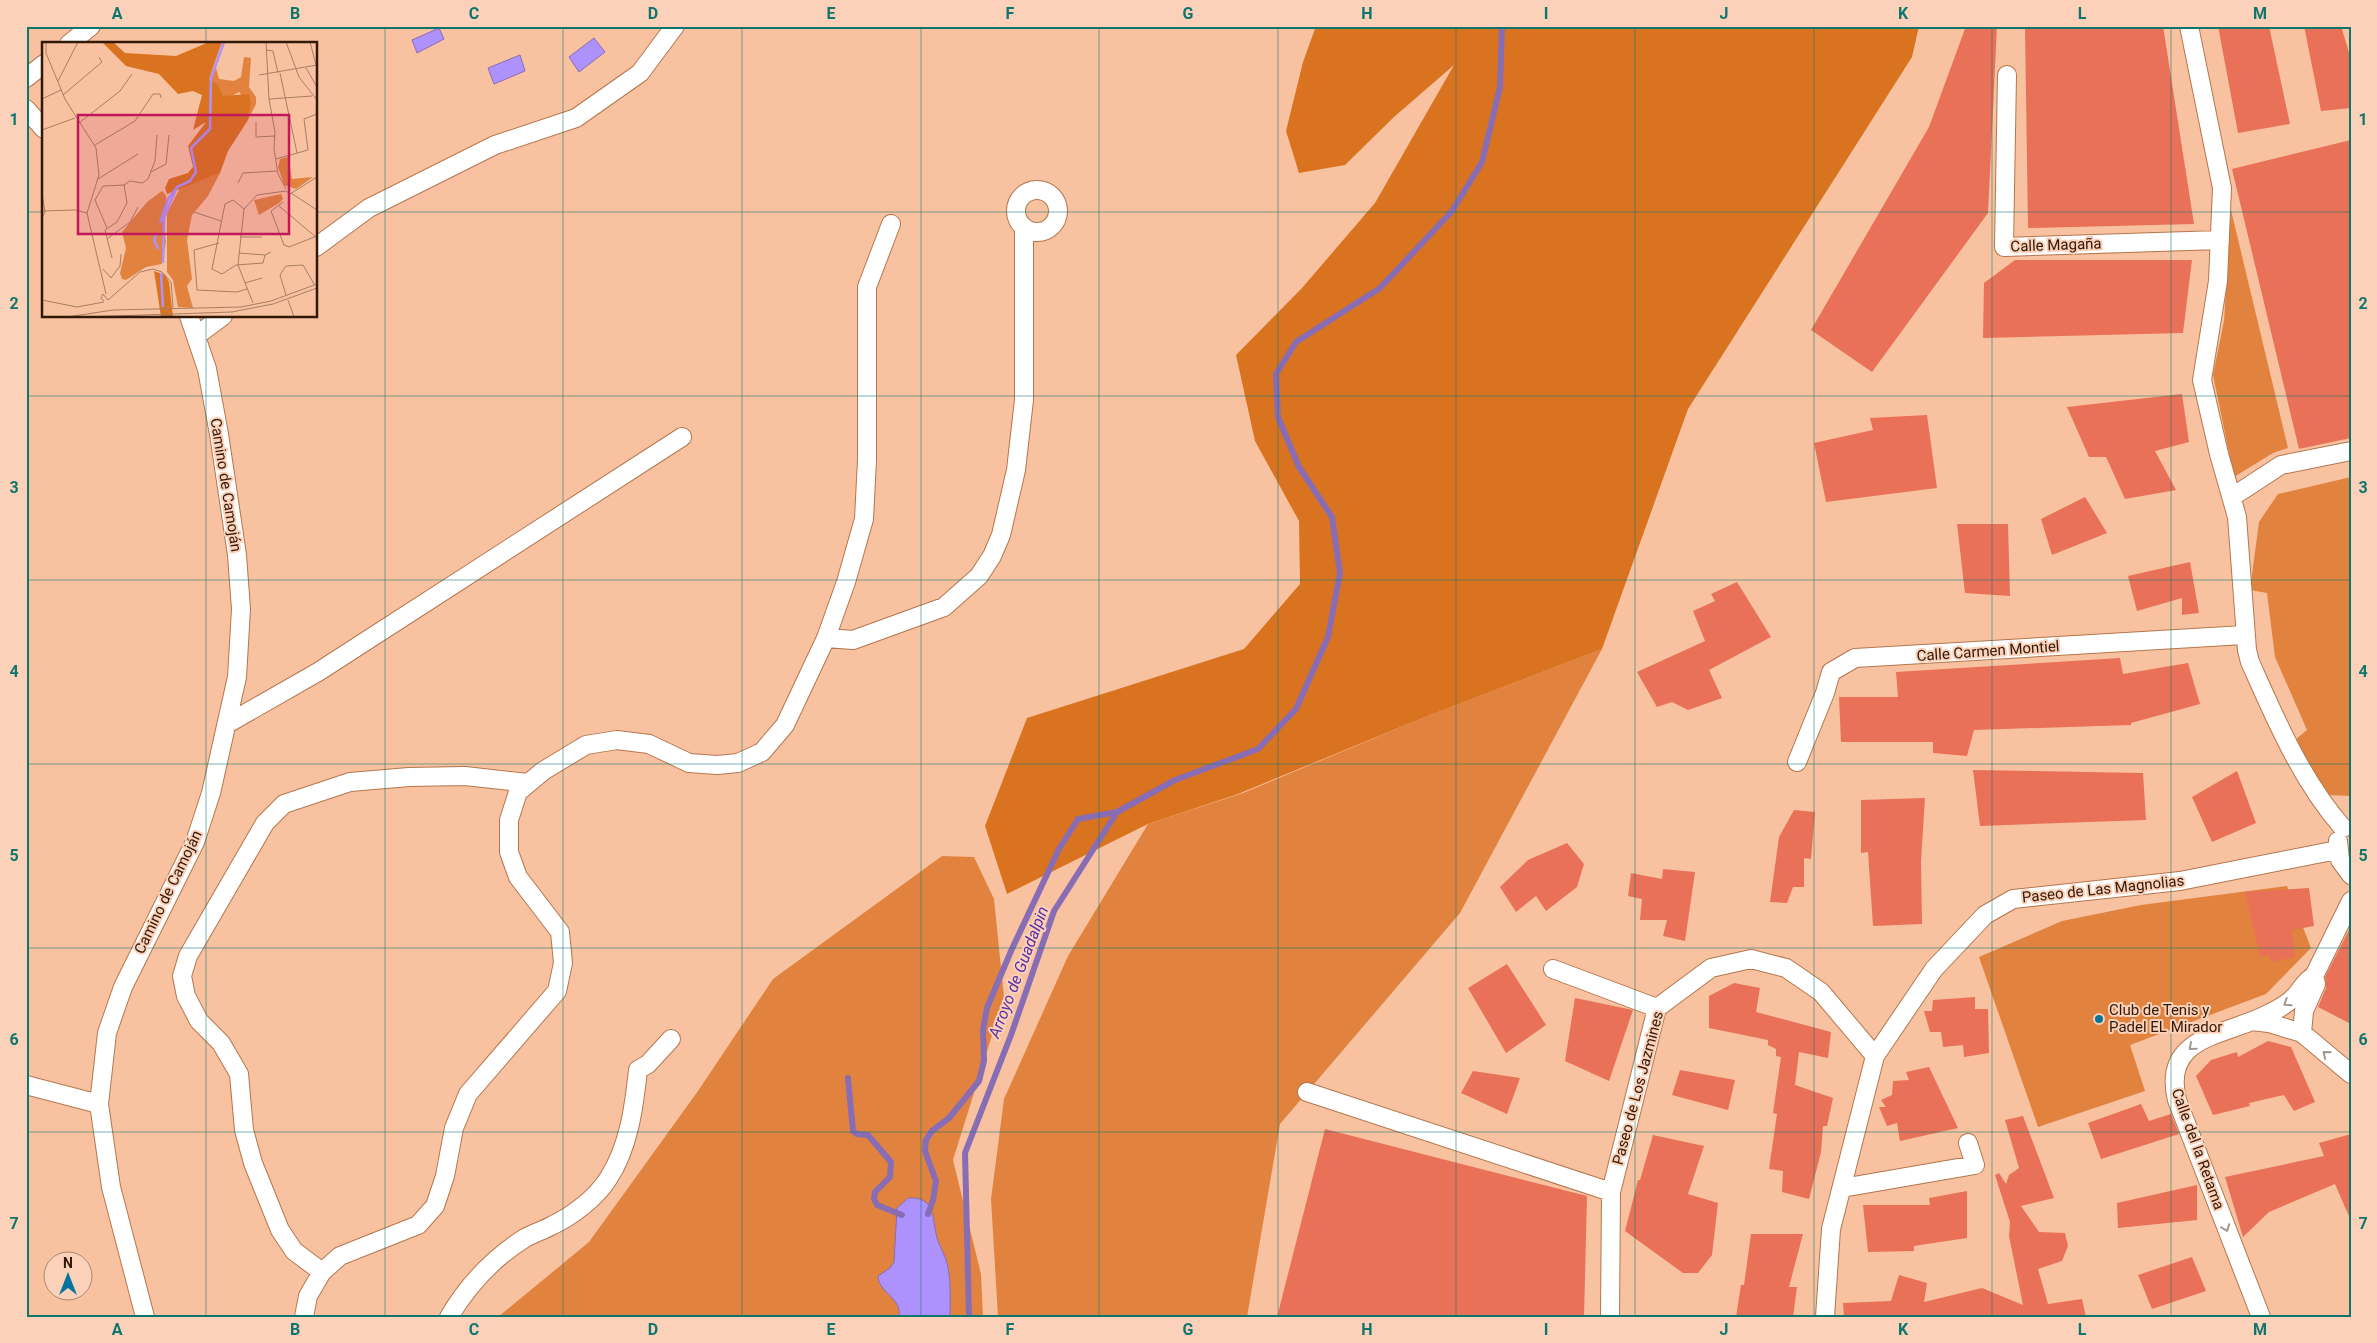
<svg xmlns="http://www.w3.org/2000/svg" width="2377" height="1343" viewBox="0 0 2377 1343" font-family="Roboto,sans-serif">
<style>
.green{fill:#e1833f}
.forest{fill:#d97320}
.water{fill:#ad92fe;stroke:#886db4}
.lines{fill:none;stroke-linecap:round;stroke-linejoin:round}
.stream{stroke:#886db4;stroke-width:6}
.building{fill:#e97157}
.street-casing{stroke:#b4764d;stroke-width:20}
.street{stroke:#fff;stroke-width:18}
.oneway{stroke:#a2978f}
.grid{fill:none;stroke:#0f766e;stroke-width:1;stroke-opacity:0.55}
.poi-dot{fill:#04739e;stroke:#fbd2b9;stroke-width:2}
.labels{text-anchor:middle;stroke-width:4;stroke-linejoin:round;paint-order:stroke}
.street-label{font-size:15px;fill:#311807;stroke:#fbd2b9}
.poi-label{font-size:15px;fill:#311807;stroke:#fbd2b9;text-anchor:start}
.water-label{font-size:16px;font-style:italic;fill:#5a2ea9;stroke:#fbd2b9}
.inset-river{fill:none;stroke:#ad92fe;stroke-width:2.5}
.inset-road{fill:none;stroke:#a87e63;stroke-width:1}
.view{fill:#c2185b;fill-opacity:0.15;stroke:#c2185b;stroke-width:2.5}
.inset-edge{fill:none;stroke:#311807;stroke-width:2.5}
.neatline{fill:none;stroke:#0f766e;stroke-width:2}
.grid-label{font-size:16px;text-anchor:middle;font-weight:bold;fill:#0f766e}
</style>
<rect width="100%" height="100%" fill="#f8c2a0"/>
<!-- green -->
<path class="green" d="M2231 210 2288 448 2273 453 2234 477 2213 375 2224 321Z
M2351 477V796L2328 795 2323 792 2295 740 2307 730 2275 657 2267 593 2250 590 2259 522 2278 494Z
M1602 649 1460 913 1280 1124 1247 1317H998L991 1199 1004 1099 1068 956 1148 824 1243 793 1425 717Z
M942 856 974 857 994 899 1004 997 953 1160 981 1274 983 1317H498L589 1242 698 1091 773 979Z
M2287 886 2311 948 2266 994 2130 1045 2145 1091 2038 1127 1979 957 2062 921 2141 905Z"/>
<!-- forest -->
<path class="forest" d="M1316 26H1919L1912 57 1688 409 1602 649 1425 717 1238 794 1148 824 1007 894 985 826 1027 718 1244 649 1300 584 1299 521 1255 441 1236 355 1302 288 1375 203 1454 65 1394 117 1345 165 1299 173 1286 131 1303 62Z"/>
<!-- water -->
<path class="water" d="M439 28 444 39 417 53 412 40Z
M594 38 605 52 579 72 569 57Z
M520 55 525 71 494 84 488 68Z
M908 1198C936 1196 932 1219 937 1238 940 1248 946 1256 948 1267 951 1283 950 1301 950 1317H899C903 1299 878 1292 878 1276L890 1268 894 1262 897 1208Z"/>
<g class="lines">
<!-- stream -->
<path class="stream" d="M848 1078 853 1131 857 1134 868 1135 891 1162 890 1177 875 1192 874 1199 877 1205 902 1215
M928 1214 933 1200 936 1181 925 1151 926 1140 932 1131 949 1118 979 1081 984 1061 983 1030 987 1008 1011 951 1059 849 1078 819 1117 812
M969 1317 965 1153 1011 1035 1054 911 1117 812 1175 780 1258 749 1296 709 1328 637 1340 573 1332 517 1299 467 1278 417 1276 374 1296 342 1380 288 1452 211 1482 162 1500 87 1502 26"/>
</g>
<!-- building -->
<path class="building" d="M1966 26H1997L1988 213 1872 372 1811 330 1929 127Z
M2025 26H2163L2194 224 2028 228Z
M2218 26H2269L2290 124 2238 133Z
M2304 26H2341L2351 59V108L2321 111Z
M2351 140V438L2299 449 2232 169Z
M2015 260H2192L2183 333 1983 338 1984 283Z
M2182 394 2189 442 2155 451 2176 490 2125 499 2106 457H2089L2067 407Z
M1927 415 1937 488 1826 502 1814 443 1873 430 1870 418Z
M2085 497 2107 533 2052 555 2041 519Z
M1957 524H2008L2010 596 1965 593Z
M2190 562 2199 613 2182 615V598L2137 611 2128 576Z
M1737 582 1771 637 1709 670 1722 698 1688 710 1672 702 1657 707 1637 672 1705 641 1693 611 1715 601 1711 594Z
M2120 658 2123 674 2188 663 2200 704 2131 723V725L1974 730 1967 756 1933 753V742H1841L1839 697H1898L1896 672Z
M1973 770 2143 773 2146 820 1980 826Z
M2237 771 2256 823 2212 842 2192 797Z
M1925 798 1921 861 1922 924 1873 926 1868 852 1861 853V800Z
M1794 810 1815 812 1811 859 1804 858V887H1793L1787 903 1770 902 1779 837Z
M1567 843 1584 864 1577 887 1546 911 1536 896 1516 912 1500 887 1528 860Z
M1663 869 1695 872 1685 941 1663 936 1667 920H1640L1642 899 1628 896 1631 873 1662 879Z
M2309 888 2314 926 2292 930 2295 957 2271 962 2270 956 2260 957 2245 892Z
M2351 926V1024L2318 1007 2326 988 2325 977Z
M1507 964 1546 1025 1506 1053 1468 988Z
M1734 983 1760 988 1756 1012 1831 1032 1828 1058 1799 1052 1795 1085 1833 1098 1827 1126H1823L1821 1152 1809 1199 1782 1192 1783 1171 1769 1169 1777 1114 1773 1113 1781 1057 1776 1056V1049L1768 1045V1040L1709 1028V996Z
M1975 997V1009H1988L1989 1053 1964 1057 1963 1045 1943 1047 1941 1032H1930L1924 1011H1932L1933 1000Z
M1575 998 1633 1010 1609 1081 1565 1061Z
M2268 1041 2291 1047 2315 1102 2294 1111 2284 1095 2249 1103 2250 1106 2213 1115 2196 1076 2211 1060 2237 1052 2238 1057Z
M1929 1067 1958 1128 1900 1141 1897 1123 1887 1126 1879 1107H1886L1881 1100 1892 1095 1893 1081 1909 1080 1906 1072Z
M1680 1070 1735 1080 1728 1110 1672 1095Z
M1473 1071 1520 1078 1507 1114 1461 1093Z
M2141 1104 2149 1121 2171 1114 2179 1134 2101 1159 2088 1123Z
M2023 1116 2054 1198 2021 1206 2039 1232 2065 1233 2068 1246 2062 1261 2038 1269 2048 1304 2082 1299 2086 1317H1844L1843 1303 1891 1301 1899 1275 1927 1283 1924 1302 1982 1288 2023 1305 2009 1236 2010 1222 1995 1175 1999 1173 2006 1184 2009 1175 2019 1168 2005 1120Z
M1325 1129 1587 1196 1584 1317H1277Z
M2351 1134V1221L2335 1184 2269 1212 2243 1237 2225 1177 2324 1156 2319 1143Z
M1653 1135 1704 1146 1688 1194 1718 1203 1712 1255 1698 1273H1683L1625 1231 1638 1180H1640Z
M2197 1185V1220L2118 1228 2117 1203Z
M1967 1191V1238L1914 1246V1251L1868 1252 1863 1205H1930L1929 1198Z
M1751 1234H1803L1789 1287H1797L1793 1317H1736L1741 1285H1744Z
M2192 1257 2206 1291 2152 1309 2138 1275Z"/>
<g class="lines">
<!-- street casing -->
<g class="street-casing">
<path id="street" d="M2189 26 2222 188 2218 281 2202 380 2219 454 2237 517 2247 650 2250 662C2276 720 2301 780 2343 828
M69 44 91 26
M2007 75 2004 247 2220 240
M26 78 44 64
M26 109 44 129
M1016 211a21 21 0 1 1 42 0a21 21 0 1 1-42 0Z
M316 247 369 208 495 145 576 118 640 73 675 26
M196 336 223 316
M2232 497 2281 465 2351 451
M826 638 853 640 944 607 979 576 992 556 1001 535 1016 470 1024 400V227
M227 724 318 672 682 437
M1797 762 1825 693 1831 672 1855 658 2244 635
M2338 841 2340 860 2351 875
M1553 969 1657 1008
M2252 1021 2269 1023 2302 1033 2351 1074
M2302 1033 2304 1011 2316 984 2314 976
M26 1085 99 1104
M1307 1092 1611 1192
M1842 1188 1975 1165 1968 1143
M322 1272 294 1251 280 1230 253 1163 244 1130 239 1074 221 1043 199 1021 186 996 182 976 188 956 265 823 284 804 350 782 409 777 465 776 528 783
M145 1317 111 1187 99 1104 107 1033 123 987 195 842 211 793 237 677 241 609 237 555 219 434 207 369 189 316
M304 1317 308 1296 322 1272 340 1256 418 1225 435 1206 445 1176 454 1128 468 1094 557 991 563 963 560 932 518 877 509 852V820L518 792 543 771 586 745 617 740 649 744 689 763 717 765 738 763 762 752 785 725 826 638 846 582 864 519 867 460V287L891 224
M449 1317C468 1285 493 1258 525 1238 534 1233 544 1230 553 1225 572 1216 596 1198 608 1179 629 1147 634 1107 638 1070L648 1064 671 1039
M1610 1317 1611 1192 1657 1008 1711 968 1751 959 1786 968 1821 992 1875 1056
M1825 1317 1831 1229 1875 1056 1934 969 1985 915 2013 899 2180 881 2337 850
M2261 1317 2177 1100C2161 1034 2228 1036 2270 1013 2278 1009 2287 1004 2293 998 2301 991 2304 981 2314 976L2351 901"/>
</g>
<!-- street -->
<use href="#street" class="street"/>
</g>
<!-- one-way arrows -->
<defs><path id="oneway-chevron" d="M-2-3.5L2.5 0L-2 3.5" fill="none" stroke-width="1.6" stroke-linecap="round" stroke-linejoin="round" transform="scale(1.25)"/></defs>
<g class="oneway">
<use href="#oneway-chevron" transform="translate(2287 1003) rotate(147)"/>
<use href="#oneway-chevron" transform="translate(2192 1047) rotate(139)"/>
<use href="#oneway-chevron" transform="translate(2326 1054) rotate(-140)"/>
<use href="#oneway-chevron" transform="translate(2226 1228) rotate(69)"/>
</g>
<!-- grid -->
<path class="grid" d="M206 26V44M385 26V1317M563 26V1317M742 26V1317M921 26V1317M1099 26V1317M1278 26V1317M1456 26V1317M1635 26V1317M1814 26V1317M1992 26V1317M2171 26V1317M26 212H44M316 212H2351M206 316V1317M26 396H2351M26 580H2351M26 764H2351M26 948H2351M26 1132H2351"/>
<!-- markers -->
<circle class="poi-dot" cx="2099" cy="1019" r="5"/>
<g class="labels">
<!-- street labels -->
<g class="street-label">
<text transform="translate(2056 245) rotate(-2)" y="5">Calle Magaña</text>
<text transform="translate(226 485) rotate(81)" y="5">Camino de Camoján</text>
<text transform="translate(1988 651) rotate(-4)" y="5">Calle Carmen Montiel</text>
<text transform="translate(2103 889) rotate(-6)" y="5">Paseo de Las Magnolias</text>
<text transform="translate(168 892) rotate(-64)" y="5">Camino de Camoján</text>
<text transform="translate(1638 1088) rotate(-75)" y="5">Paseo de Los Jazmines</text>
<text transform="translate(2198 1149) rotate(70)" y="5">Calle del la Retama</text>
</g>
<!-- poi labels -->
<g class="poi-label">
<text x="2109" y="1015">Club de Tenis y<tspan x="2109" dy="17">Padel EL Mirador</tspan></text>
</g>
<!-- water labels -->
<g class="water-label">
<text transform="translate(1018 972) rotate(-69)" y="6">Arroyo de Guadalpin</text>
</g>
</g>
<!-- overview -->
<g transform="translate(42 42)">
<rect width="275" height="275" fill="#f8c2a0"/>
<path d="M202 15 209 16 207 45 214 55V62L206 78 209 64 197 50 188 55 181 54 167 37 173 22 177 37 192 39 199 35ZM246 115 250 137 271 135 254 147 242 143 236 125 238 117ZM178 131 166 154 150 173 145 198 150 237 145 244 151 266 136 265 131 238 125 230V171L138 146ZM120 149 124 153 125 162 121 176 124 200 120 222 104 225 84 238 80 237 78 231 84 206 80 190 105 160ZM239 152 241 157 237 161 217 173 212 158Z" fill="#e1833f"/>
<path d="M60 0H71L83 11 134 14 167 0H180L167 37 176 43 181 54 207 52 209 64 206 78 186 109 178 131 125 152 123 146 127 137 146 131 151 125 146 104 164 80 151 88 160 53 151 49 136 52 117 32 84 24ZM112 229 123 233 127 240 131 275H119Z" fill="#d97320"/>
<path class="inset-river" d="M118 181 126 157 135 145M115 191 112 198 116 207M121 221 122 175 135 145 148 139 154 130 149 106 168 87 169 36 182 0M119 231 121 265"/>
<path class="inset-road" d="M4 0V11L23 57 54 106 57 133 45 171 64 252M224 0 227 57 233 90 232 107 236 132 244 147M244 0 257 35 275 58M268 0 274 23M224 8 231 9 236 31M264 26 275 45M238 31 255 111M217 33 275 23M16 39 36 0M21 53 60 20 57 15M0 57 19 48M227 57 270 54M214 80V95L233 94M37 81 78 49 90 32M0 88 33 76M53 103 93 79 111 52H118L119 56M234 117 266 108 262 77 275 72M109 130 124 122 127 93M56 137 96 112M196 141 201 131 235 129M244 149 248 152 275 135M249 151 275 168M0 152 3 170 0 176M241 160 229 169 242 203 247 205 275 194M237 164 275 196M202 167 191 158 183 162 170 227 180 232 194 223 221 221 223 213 229 210M0 169 33 168 45 171M152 170 179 179M65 186 53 158 61 144 83 143M198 195H220M65 197 88 180 96 165M177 201 152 208 155 248 195 250 205 247M197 211 223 213M70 216 63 188 75 180 85 161 82 143 88 139 100 141 106 137 113 119 115 93M61 227 69 236 78 224 79 212M203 241 220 236M244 253 238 233 244 224 261 223 272 242M0 258 35 265 62 260M66 258 98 230 111 227 120 230 129 240 131 266M246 258 252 275M62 259 59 256 61 252 66 258M211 261 196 223 202 167 215 153 244 149M25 275 71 268 199 265 229 259 275 242M41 275 190 270 231 262 275 246"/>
<path class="view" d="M36 73H247V192H36Z"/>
<rect width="275" height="275" class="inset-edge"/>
</g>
<!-- border -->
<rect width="2377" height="1343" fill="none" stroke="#fbd2b9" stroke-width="55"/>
<!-- north arrow -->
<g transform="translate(68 1276)"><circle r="24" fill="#fbd2b9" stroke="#aa8872"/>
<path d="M0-4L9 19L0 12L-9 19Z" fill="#04739e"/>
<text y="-8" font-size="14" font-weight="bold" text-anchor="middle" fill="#311807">N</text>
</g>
<rect x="28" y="28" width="2322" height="1288" class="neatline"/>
<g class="grid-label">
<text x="117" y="19">A</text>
<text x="295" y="19">B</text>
<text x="474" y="19">C</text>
<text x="653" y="19">D</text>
<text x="831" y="19">E</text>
<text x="1010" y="19">F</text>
<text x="1188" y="19">G</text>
<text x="1367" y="19">H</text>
<text x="1546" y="19">I</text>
<text x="1724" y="19">J</text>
<text x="1903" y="19">K</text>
<text x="2082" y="19">L</text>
<text x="2260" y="19">M</text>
<text x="14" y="125">1</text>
<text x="2363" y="125">1</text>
<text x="14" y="309">2</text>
<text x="2363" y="309">2</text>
<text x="14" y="493">3</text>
<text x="2363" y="493">3</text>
<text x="14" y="677">4</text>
<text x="2363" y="677">4</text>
<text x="14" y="861">5</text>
<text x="2363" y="861">5</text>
<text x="14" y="1045">6</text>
<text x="2363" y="1045">6</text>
<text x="14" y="1229">7</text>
<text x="2363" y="1229">7</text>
<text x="117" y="1335">A</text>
<text x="295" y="1335">B</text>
<text x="474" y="1335">C</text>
<text x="653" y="1335">D</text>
<text x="831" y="1335">E</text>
<text x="1010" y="1335">F</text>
<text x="1188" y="1335">G</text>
<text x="1367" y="1335">H</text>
<text x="1546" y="1335">I</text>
<text x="1724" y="1335">J</text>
<text x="1903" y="1335">K</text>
<text x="2082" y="1335">L</text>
<text x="2260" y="1335">M</text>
</g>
</svg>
